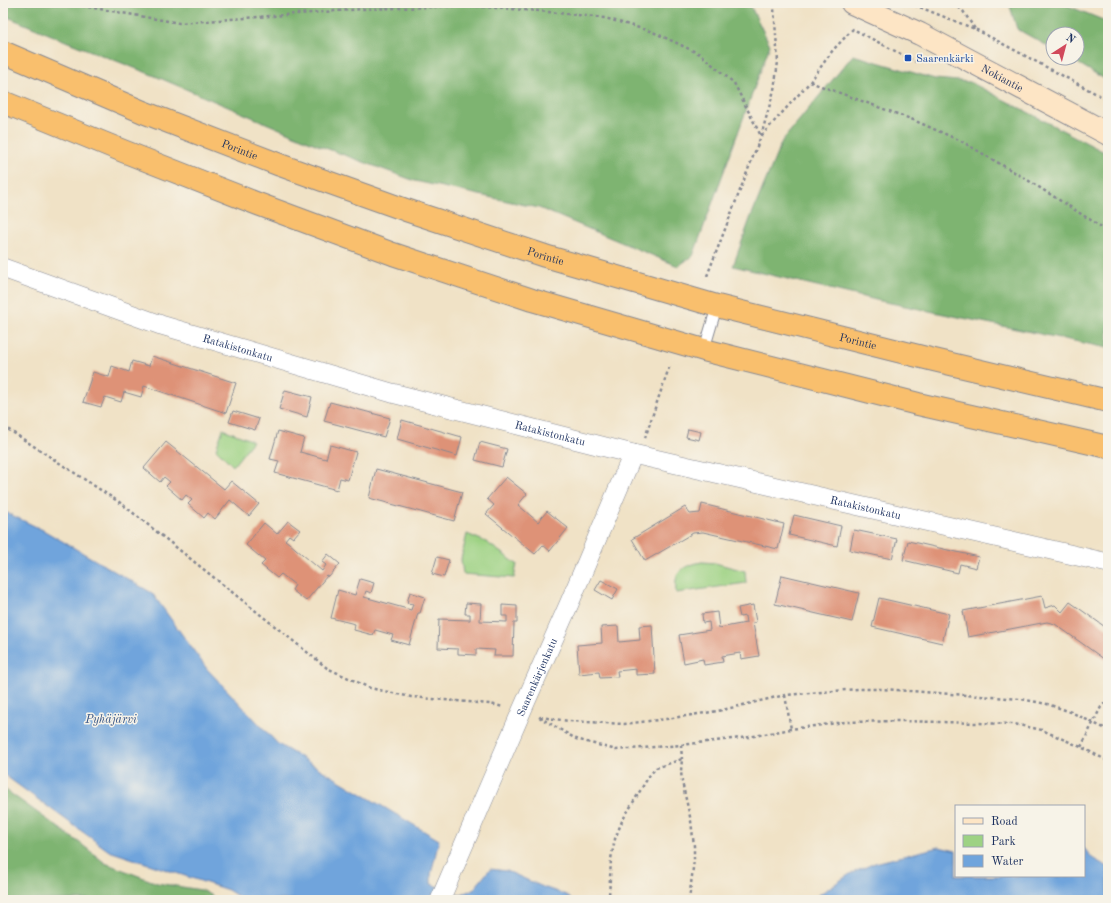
<svg xmlns="http://www.w3.org/2000/svg" width="1111" height="903" viewBox="0 0 1111 903" font-family="'Old Standard TT',serif">
<style>
.green{fill:#9dd283;stroke:#5c8070}
.forest{fill:#7eb471;stroke:#4c7268}
.water{fill:#6fa4dc;stroke:#456a9d}
.building{fill:#de9277}
.lines{fill:none;stroke-linecap:round;stroke-linejoin:round}
.service-casing{stroke:#868892;stroke-width:12}
.minor-casing{stroke:#868892;stroke-width:20}
.secondary-casing{stroke:#868892;stroke-width:24}
.motorway-casing{stroke:#868892;stroke-width:24}
.path{stroke:#868892;stroke-width:2.5;stroke-dasharray:3 3;stroke-linecap:butt}
.service{stroke:#fff;stroke-width:10}
.minor{stroke:#fff;stroke-width:19}
.secondary{stroke:#fde5c5;stroke-width:22}
.motorway{stroke:#f9bf6d;stroke-width:22}
.transit-dot{fill:#1a4fb4;stroke:#f7f3e8;stroke-width:1.5}
.labels{text-anchor:middle;stroke-width:3;stroke-linejoin:round;paint-order:stroke}
.transit-label{font-size:11px;fill:#164399;stroke:#f7f3e8;text-anchor:start}
.street-label{font-size:11px;fill:#1b2f5e;stroke:#f7f3e8}
.water-label{font-size:12px;font-style:italic;fill:#345284;stroke:#f7f3e8}
</style>
<rect width="100%" height="100%" fill="#f7f3e8"/>
<filter id="ink" filterUnits="userSpaceOnUse"><feTurbulence type="fractalNoise" baseFrequency=".025" numOctaves="2"/><feDisplacementMap in="SourceGraphic" scale="8" xChannelSelector="R" yChannelSelector="G"/><feConvolveMatrix kernelMatrix="1 2 1 2 8 2 1 2 1" color-interpolation-filters="sRGB"/></filter>
<filter id="wash" filterUnits="userSpaceOnUse"><feTurbulence type="fractalNoise" baseFrequency=".012" numOctaves="4" result="noise"/><feDisplacementMap in="SourceGraphic" scale="16" xChannelSelector="R" yChannelSelector="G"/><feGaussianBlur stdDeviation="0.9" result="paint"/><feColorMatrix in="noise" values="0 0 0 0 0 0 0 0 0 0 0 0 0 0 0 0 0 1.4 0 .05"/><feComposite in="paint" operator="in"/></filter>
<g filter="url(#wash)">
<rect width="100%" height="100%" fill="#f0e2c6"/>
<!-- green -->
<path class="green" d="M223 429 253 441 233 466 216 449Z
M467 534 486 542 517 564 514 578 463 574 461 559Z
M702 562 715 563 745 571 746 583 676 593C676 589 675 584 676 580 678 567 692 564 702 562Z"/>
<!-- forest -->
<path class="forest" d="M3 3H749L770 45 693 256 678 266 539 208 415 181 320 146 155 76 68 42 3 15Z
M1009 3H1061L1108 22V81L1069 58H1077V34H1053V49L1017 29Z
M853 55 935 79 970 82 1108 154V348L876 300 733 266 750 219 782 141Z
M3 788 80 843 105 863 157 883 201 890 219 900H3Z"/>
<!-- water -->
<path class="water" d="M3 511 43 530 152 593 207 669 278 744 439 840 431 874V884L458 895 473 890 490 869 507 871 543 887 566 895 572 900H431L427 898 408 900H244L228 890 109 851 3 774Z
M939 847 956 851V876H1084V848L1092 858 1108 867V900H811L850 874 875 863Z"/>
<g id="blocks">
<!-- building -->
<path class="building" d="M152 356 236 383 226 413 144 386 141 397 124 392 121 402 105 397 101 407 83 402 93 372 109 377 112 366 129 372 132 361 149 366Z
M285 390 312 397 307 417 279 409Z
M330 402 390 418 384 437 324 421Z
M233 411 259 419 255 430 229 422Z
M402 420 462 437 457 456 397 439Z
M688 429 701 432 699 440 686 437Z
M278 431 304 438 300 452 326 459 330 445 356 452 348 480 340 478 337 490 275 473 279 461 270 459Z
M166 442 224 489 231 481 259 504 249 516 230 500 215 519 208 513 204 518 188 504 192 500 186 495 182 500 166 486 170 482 164 477 160 482 144 468Z
M480 442 507 449 502 467 475 460Z
M376 469 462 492 454 521 369 498Z
M506 477 527 494 518 505 538 522 547 511 568 528 550 551 543 545 535 554 486 514 494 505 487 499Z
M702 504 784 524 778 549 703 532 693 533 645 561 632 539 685 507 690 514 700 513Z
M794 515 841 526 837 546 789 535Z
M288 521 300 530 293 538 289 535 285 540 289 543 322 571 326 565 322 562 328 554 340 564 329 577 327 576 306 601 292 590 295 585 281 574 277 578 261 565 265 561 246 545 264 523 277 534Z
M854 530 897 539 892 559 850 550Z
M908 541 979 557 976 568 960 564 958 573 903 560Z
M437 557 449 560 444 577 432 574Z
M782 575 859 593 852 622 775 604Z
M360 579 374 583 371 593 366 591 364 597 411 610 413 604 407 603 410 592 425 597 420 613H418L409 645 391 640 393 635 375 630 373 635 354 630 355 624 331 618 338 590 355 595Z
M601 580 618 589 612 600 595 590Z
M1042 596 1045 608 1055 605 1062 612 1070 602 1108 629V662L1055 624 1047 622 968 637 963 611Z
M879 598 949 614 942 643 872 627Z
M466 603 481 604 480 621 507 622V616H502V605L517 606V623H514L513 656H494L495 650 476 649V655L458 654V649L438 648 439 619 470 620V614H465Z
M753 605 756 622 753 623 759 656 741 659 740 653 722 656 723 662 704 665 703 659 684 663 679 635 710 630 709 622 703 623 702 614 717 612 719 628 746 623 745 616 740 617 738 608Z
M652 625 655 674 636 675V669L617 671 618 677 600 678 599 672 579 674 577 645 602 643 601 627 618 626 619 642 640 640 639 626Z"/>
</g>
</g>
<g filter="url(#ink)">
<use href="#blocks" fill-opacity="0" stroke="#868892" stroke-width="1"/>
<g class="lines">
<!-- service casing -->
<g class="service-casing">
<path id="service" d="M704 350 717 306"/>
</g>
<!-- minor casing -->
<g class="minor-casing">
<g id="minor">
<path id="s1" d="M3 268 161 325 392 393 633 454 1108 563"/>
<path id="s2" d="M440 900 522 710 569 604 633 454"/>
</g>
</g>
<!-- secondary casing -->
<g class="secondary-casing">
<g id="secondary">
<path id="s3" d="M852 3 920 34 1108 134"/>
</g>
</g>
<!-- motorway casing -->
<g class="motorway-casing">
<g id="motorway">
<path id="s4" d="M3 52 143 112 280 165 406 210 545 256 717 306 934 360 1108 401"/>
<path d="M3 102 123 151 258 204 393 254 532 300 704 350 918 404 1108 447"/>
</g>
</g>
<!-- path -->
<path class="path" d="M77 3 83 6 179 23 363 9 470 6 539 11 605 18 653 32 700 54 734 83 761 136 810 82 833 50 853 29 916 62
M909 3 975 29 1108 100
M954 3 963 11 975 29
M1105 3 1108 4
M810 82 911 119 961 141 1026 179 1108 231
M707 276 761 136 774 90 778 62 774 8 776 3
M3 426 122 504 327 668 370 688 411 697 490 704 504 707
M645 438 655 408 670 365
M785 695 791 729
M539 717 576 739 616 750 681 745 749 737 791 729 845 722 902 721 1014 724 1042 730 1081 747 1108 761
M540 717 569 721 624 724 666 719 718 711 785 695 858 689H882L1021 699 1047 704 1071 712 1108 730
M681 745 682 759
M1081 747 1101 707 1108 700
M3 897 6 900
M610 900 609 897 611 859 615 839 622 821 649 776 656 768 682 759 681 771 682 782 691 821 694 846V860L689 900"/>
<!-- service -->
<use href="#service" class="service"/>
<!-- minor -->
<use href="#minor" class="minor"/>
<!-- secondary -->
<use href="#secondary" class="secondary"/>
<!-- motorway -->
<use href="#motorway" class="motorway"/>
</g>
</g>
<!-- markers -->
<rect class="transit-dot" x="904" y="54" width="8" height="8" rx="2"/>
<g class="labels">
<!-- transit labels -->
<g class="transit-label">
<text x="916" y="62">Saarenkärki</text>
</g>
<!-- street labels -->
<g class="street-label">
<text dy="4" stroke="none"><textPath href="#s3" startOffset="168">Nokiantie</textPath></text>
<text dy="4" stroke="none"><textPath href="#s4" startOffset="256">Porintie</textPath></text>
<text dy="4" stroke="none"><textPath href="#s4" startOffset="580">Porintie</textPath></text>
<text dy="4" stroke="none"><textPath href="#s4" startOffset="904">Porintie</textPath></text>
<text dy="4" stroke="none"><textPath href="#s1" startOffset="248">Ratakistonkatu</textPath></text>
<text dy="4" stroke="none"><textPath href="#s1" startOffset="572">Ratakistonkatu</textPath></text>
<text dy="4" stroke="none"><textPath href="#s1" startOffset="896">Ratakistonkatu</textPath></text>
<text dy="4" stroke="none"><textPath href="#s2" startOffset="243">Saarenkärjenkatu</textPath></text>
</g>
<!-- water labels -->
<g class="water-label">
<text x="111" y="723">Pyhäjärvi</text>
</g>
</g>
<!-- margin -->
<rect width="1111" height="903" fill="none" stroke="#f7f3e8" stroke-width="16"/>
<!-- legend -->
<rect x="955" y="805" width="130" height="72" fill="#f7f3e8" stroke="#9fa5b1"/>
<rect x="963" y="818" width="20" height="6" fill="#fde5c5" stroke="#9fa5b1"/>
<text x="991" y="825" font-size="12" fill="#1b2f5e">Road</text>
<rect x="963" y="835" width="20" height="12" fill="#9dd283" stroke="#9fa5b1"/>
<text x="991" y="845" font-size="12" fill="#1b2f5e">Park</text>
<rect x="963" y="855" width="20" height="12" fill="#6fa4dc" stroke="#9fa5b1"/>
<text x="991" y="865" font-size="12" fill="#1b2f5e">Water</text>
<!-- north arrow -->
<g transform="translate(1065 46) rotate(36)"><circle r="19" fill="#f7f3e8" stroke="#9fa5b1"/>
<path d="M0-3L7 15L0 10L-7 15Z" fill="#d1495b"/>
<text y="-6" font-size="11" font-weight="bold" text-anchor="middle" fill="#1b2f5e">N</text>
</g>
</svg>
